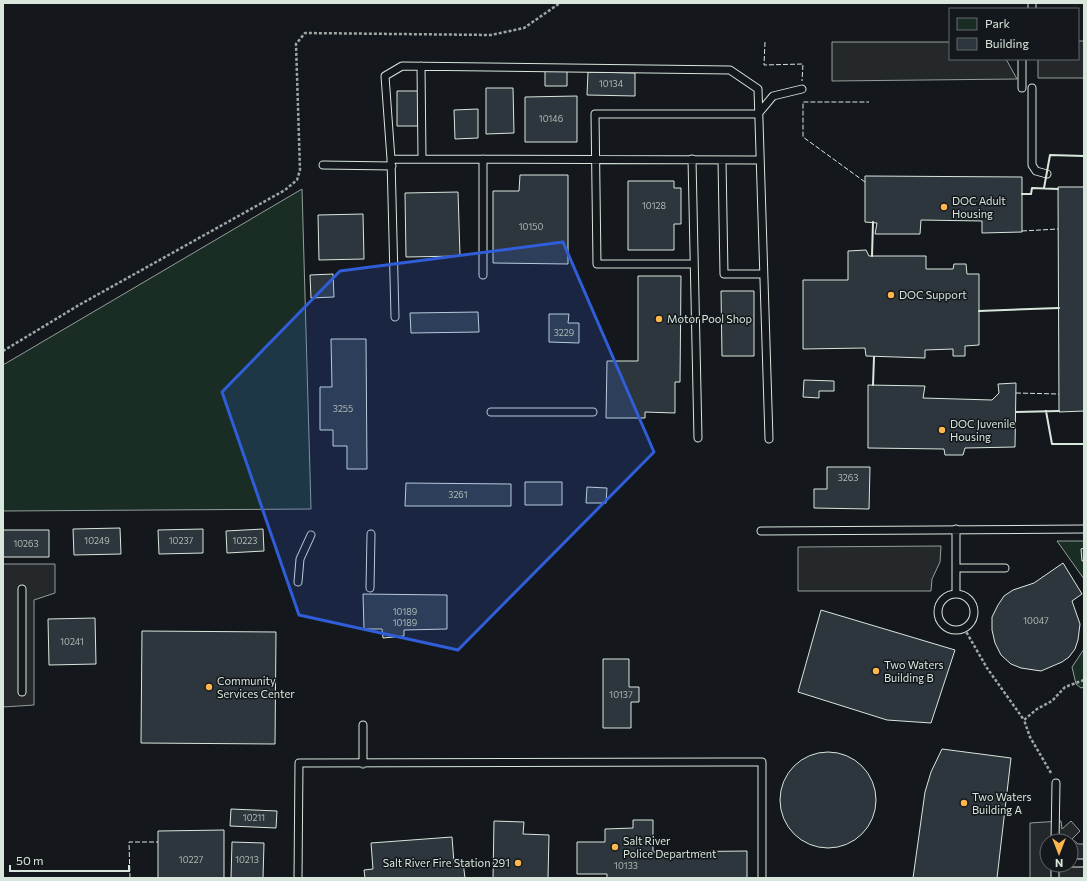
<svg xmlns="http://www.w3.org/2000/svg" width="1087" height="881" viewBox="0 0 1087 881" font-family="Commissioner,sans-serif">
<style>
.green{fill:#1a2d24;stroke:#939e99}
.parking{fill:#24282b;stroke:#939e99;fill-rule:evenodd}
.building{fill:#2c363c;stroke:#d8e6dc}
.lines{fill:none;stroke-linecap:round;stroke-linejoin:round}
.service-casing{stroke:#d8e6dc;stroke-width:9}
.path{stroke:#9da8a2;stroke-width:2.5;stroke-dasharray:3 2;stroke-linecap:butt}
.service{stroke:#14181c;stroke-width:7}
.fence{stroke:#d8e6dc;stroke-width:1;stroke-dasharray:5 2;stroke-linecap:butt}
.wall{stroke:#d8e6dc;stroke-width:2}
.marked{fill:#305dd8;fill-opacity:0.2;stroke:#305dd8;stroke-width:3;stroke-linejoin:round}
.poi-dot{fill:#ffb74d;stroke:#14181c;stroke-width:1.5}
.labels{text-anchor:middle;stroke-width:3;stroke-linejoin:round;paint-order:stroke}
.number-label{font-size:9px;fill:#adbab4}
.poi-label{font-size:11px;fill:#d8e6dc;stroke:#14181c;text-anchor:start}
</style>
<rect width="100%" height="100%" fill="#14181c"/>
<!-- green -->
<path class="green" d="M302 189 311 509 3 511V365Z
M1057 541H1084V579Z
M1084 649V687L1081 688 1076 684 1072 667Z"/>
<!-- parking -->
<path class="parking" d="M1078 41H1084V78H1038V59H1078Z
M832 42H950V59H1006L1017 79 832 81Z
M941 546 940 562 932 579 931 591H798V547Z
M3 564H55V593L34 600V705L3 707Z
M1061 821 1062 829 1071 821 1080 831 1072 839 1078 844H1084V878H1030V823ZM1047 841H1071V865H1047Z"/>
<!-- building -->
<path class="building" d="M545 70H567V86H545Z
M588 72 635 73V96L587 95Z
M486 88H513L514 133 486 134Z
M397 91H418V126H397Z
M577 96V142H525V97Z
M478 109V138L455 139 454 110Z
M520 175H568V264L493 263V191H519Z
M865 176 1022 177V232L982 233V221L921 220 920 234H875L877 223 865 222Z
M628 181H674V188H681V224H674V250H628Z
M1058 187H1084V411L1059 412Z
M458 192 460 256 406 257 405 193Z
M363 214 364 259 319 260 318 215Z
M866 250 869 256H926V269H953L954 264H966L967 274H979V345L965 346V356H953V349L925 350V358L866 356 865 348 803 349V280H848V251Z
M333 274 334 297 311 298 310 275Z
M638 276H681L680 382H675V413L645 412V418H606L607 361H638Z
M721 291H754V356H722Z
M478 312 479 332 411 333 410 313Z
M549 314H569L568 323H579V343L549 342Z
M331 339H366L367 469H347V446H333V430H320V387H332Z
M804 380 834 381V391H819V398L803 397Z
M1016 383 1015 447 965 448 963 455H945L944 449 868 448V385L925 386 923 398 992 400 999 393 998 384Z
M827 467H870L869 509 814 508V489H827Z
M525 482H562V505H525Z
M406 483 511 484V506H405Z
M587 487 607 488 606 503H586Z
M120 528 121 554 74 555 73 529Z
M203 529V553L159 554 158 530Z
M263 529 264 551 227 553 226 531Z
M3 530H49V557H3Z
M1084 548V561H1082L1081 549Z
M1063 563 1082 594 1072 601 1080 624 1078 640 1075 649 1069 657 1062 662 1041 671 1021 668 1011 664 1001 655 995 643 992 630V617L998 605 1004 596 1013 590 1034 583Z
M363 594 447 595V629L404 630V636L383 638 382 629H364Z
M821 610 955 650 931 723 887 720 798 692Z
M95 618 96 664 49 665 48 619Z
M142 631 276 632 275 744 141 743Z
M603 659H629V687H639V702H631V728H603Z
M942 749 1011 758 997 878H913L925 792 931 772Z
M780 800a48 48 0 1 1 96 0a48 48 0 1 1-96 0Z
M231 809 277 811 276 828 230 826Z
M633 820H653V852L747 851V878H607V874H577V842H605V829L633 828Z
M494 821 524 822 523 834 549 835 548 878H493Z
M224 830V878H158V831Z
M452 837 454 863 463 862 465 878H365L364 870 373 869 371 843Z
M232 842 264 843 263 878H231Z"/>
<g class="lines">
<!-- service casing -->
<g class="service-casing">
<path id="service" d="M1032 3V9
M421 66 422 159
M1022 88V59
M1032 88V165L1036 171 1047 174
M391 159 395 317
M692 159 698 438
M722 160 724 274H763
M759 160 391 159 385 76 402 66 730 70 758 89 769 439
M323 165 392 166
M694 264H597L595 114H758L773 96 802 89
M483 275V159
M491 412H593
M761 531 1084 529
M956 568H1005
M298 582 300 559 311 535
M370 588 371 534
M956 594V529
M938 612a18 18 0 1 1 36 0a18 18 0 1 1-36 0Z
M22 692V589
M363 725V764
M1055 841 1056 783
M1071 863H1084
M298 878 299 763 725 762H762V878
M1055 878V865"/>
</g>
<!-- path -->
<path class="path" d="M3 351 79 305 285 190 297 180 300 170 296 44 305 33 491 35 524 28 560 3
M964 628 987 668 1024 720
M1051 773 1030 737 1024 720 1037 709 1052 701 1065 687 1084 680"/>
<!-- service -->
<use href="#service" class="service"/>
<!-- fence -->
<path class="fence" d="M765 42 764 65 803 64 802 81
M865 182 803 137V102H869
M1022 231 1058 229
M1016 393 1059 394
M130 878 129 842H158"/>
<!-- wall -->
<path class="wall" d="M1044 188 1050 155 1084 156
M1022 194H1031L1032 188 1058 189
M872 256 873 222
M979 311 1059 308
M873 385 874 357
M1046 411 1052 444H1084
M1016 412 1059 411"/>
</g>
<!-- marked area -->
<path class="marked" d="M563 242 654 452 458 650 299 615 222 392 340 271Z"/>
<!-- markers -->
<g class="poi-dot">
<circle cx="944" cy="207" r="4"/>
<circle cx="891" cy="295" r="4"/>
<circle cx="659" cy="319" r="4"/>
<circle cx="942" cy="430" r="4"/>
<circle cx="876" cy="671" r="4"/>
<circle cx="209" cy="687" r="4"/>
<circle cx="964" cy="803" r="4"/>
<circle cx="615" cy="847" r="4"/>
<circle cx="518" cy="863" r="4"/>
</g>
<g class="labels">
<!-- number labels -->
<g class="number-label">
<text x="611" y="87">10134</text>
<text x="551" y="122">10146</text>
<text x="654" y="209">10128</text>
<text x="531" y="230">10150</text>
<text x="564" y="336">3229</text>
<text x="343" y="412">3255</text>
<text x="848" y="481">3263</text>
<text x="458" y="498">3261</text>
<text x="97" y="544">10249</text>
<text x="181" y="544">10237</text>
<text x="245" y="544">10223</text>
<text x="26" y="547">10263</text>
<text x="405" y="615">10189</text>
<text x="1036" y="624">10047</text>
<text x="405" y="626">10189</text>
<text x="72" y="645">10241</text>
<text x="621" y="698">10137</text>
<text x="254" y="821">10211</text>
<text x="191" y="863">10227</text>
<text x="247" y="863">10213</text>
<text x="626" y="869">10133</text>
</g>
<!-- poi labels -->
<g class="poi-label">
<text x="952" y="205">DOC Adult<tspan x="952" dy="13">Housing</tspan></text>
<text x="899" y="299">DOC Support</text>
<text x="667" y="323">Motor Pool Shop</text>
<text x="950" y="428">DOC Juvenile<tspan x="950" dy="13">Housing</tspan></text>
<text x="884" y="669">Two Waters<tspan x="884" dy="13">Building B</tspan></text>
<text x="217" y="685">Community<tspan x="217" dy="13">Services Center</tspan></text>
<text x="972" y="801">Two Waters<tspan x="972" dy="13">Building A</tspan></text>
<text x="623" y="845">Salt River<tspan x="623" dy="13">Police Department</tspan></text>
<text x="510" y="867" text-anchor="end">Salt River Fire Station 291</text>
</g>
</g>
<!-- border -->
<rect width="1087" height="881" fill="none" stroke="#d8e6dc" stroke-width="8"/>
<!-- legend -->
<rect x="949" y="8" width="130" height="52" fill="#14181c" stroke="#626a69"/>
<rect x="957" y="18" width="20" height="12" fill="#1a2d24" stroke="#626a69"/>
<text x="985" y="28" font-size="12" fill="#d8e6dc">Park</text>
<rect x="957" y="38" width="20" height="12" fill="#2c363c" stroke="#626a69"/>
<text x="985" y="48" font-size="12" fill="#d8e6dc">Building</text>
<!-- north arrow -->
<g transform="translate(1059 853) rotate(180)"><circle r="19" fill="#14181c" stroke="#626a69"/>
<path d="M0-3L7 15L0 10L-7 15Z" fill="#ffb74d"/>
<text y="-6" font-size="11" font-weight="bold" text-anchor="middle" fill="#d8e6dc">N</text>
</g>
<!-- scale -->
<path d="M10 865v6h119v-6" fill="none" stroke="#d8e6dc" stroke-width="2"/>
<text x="16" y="865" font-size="12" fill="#d8e6dc" stroke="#14181c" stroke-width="3" paint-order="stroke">50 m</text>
</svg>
